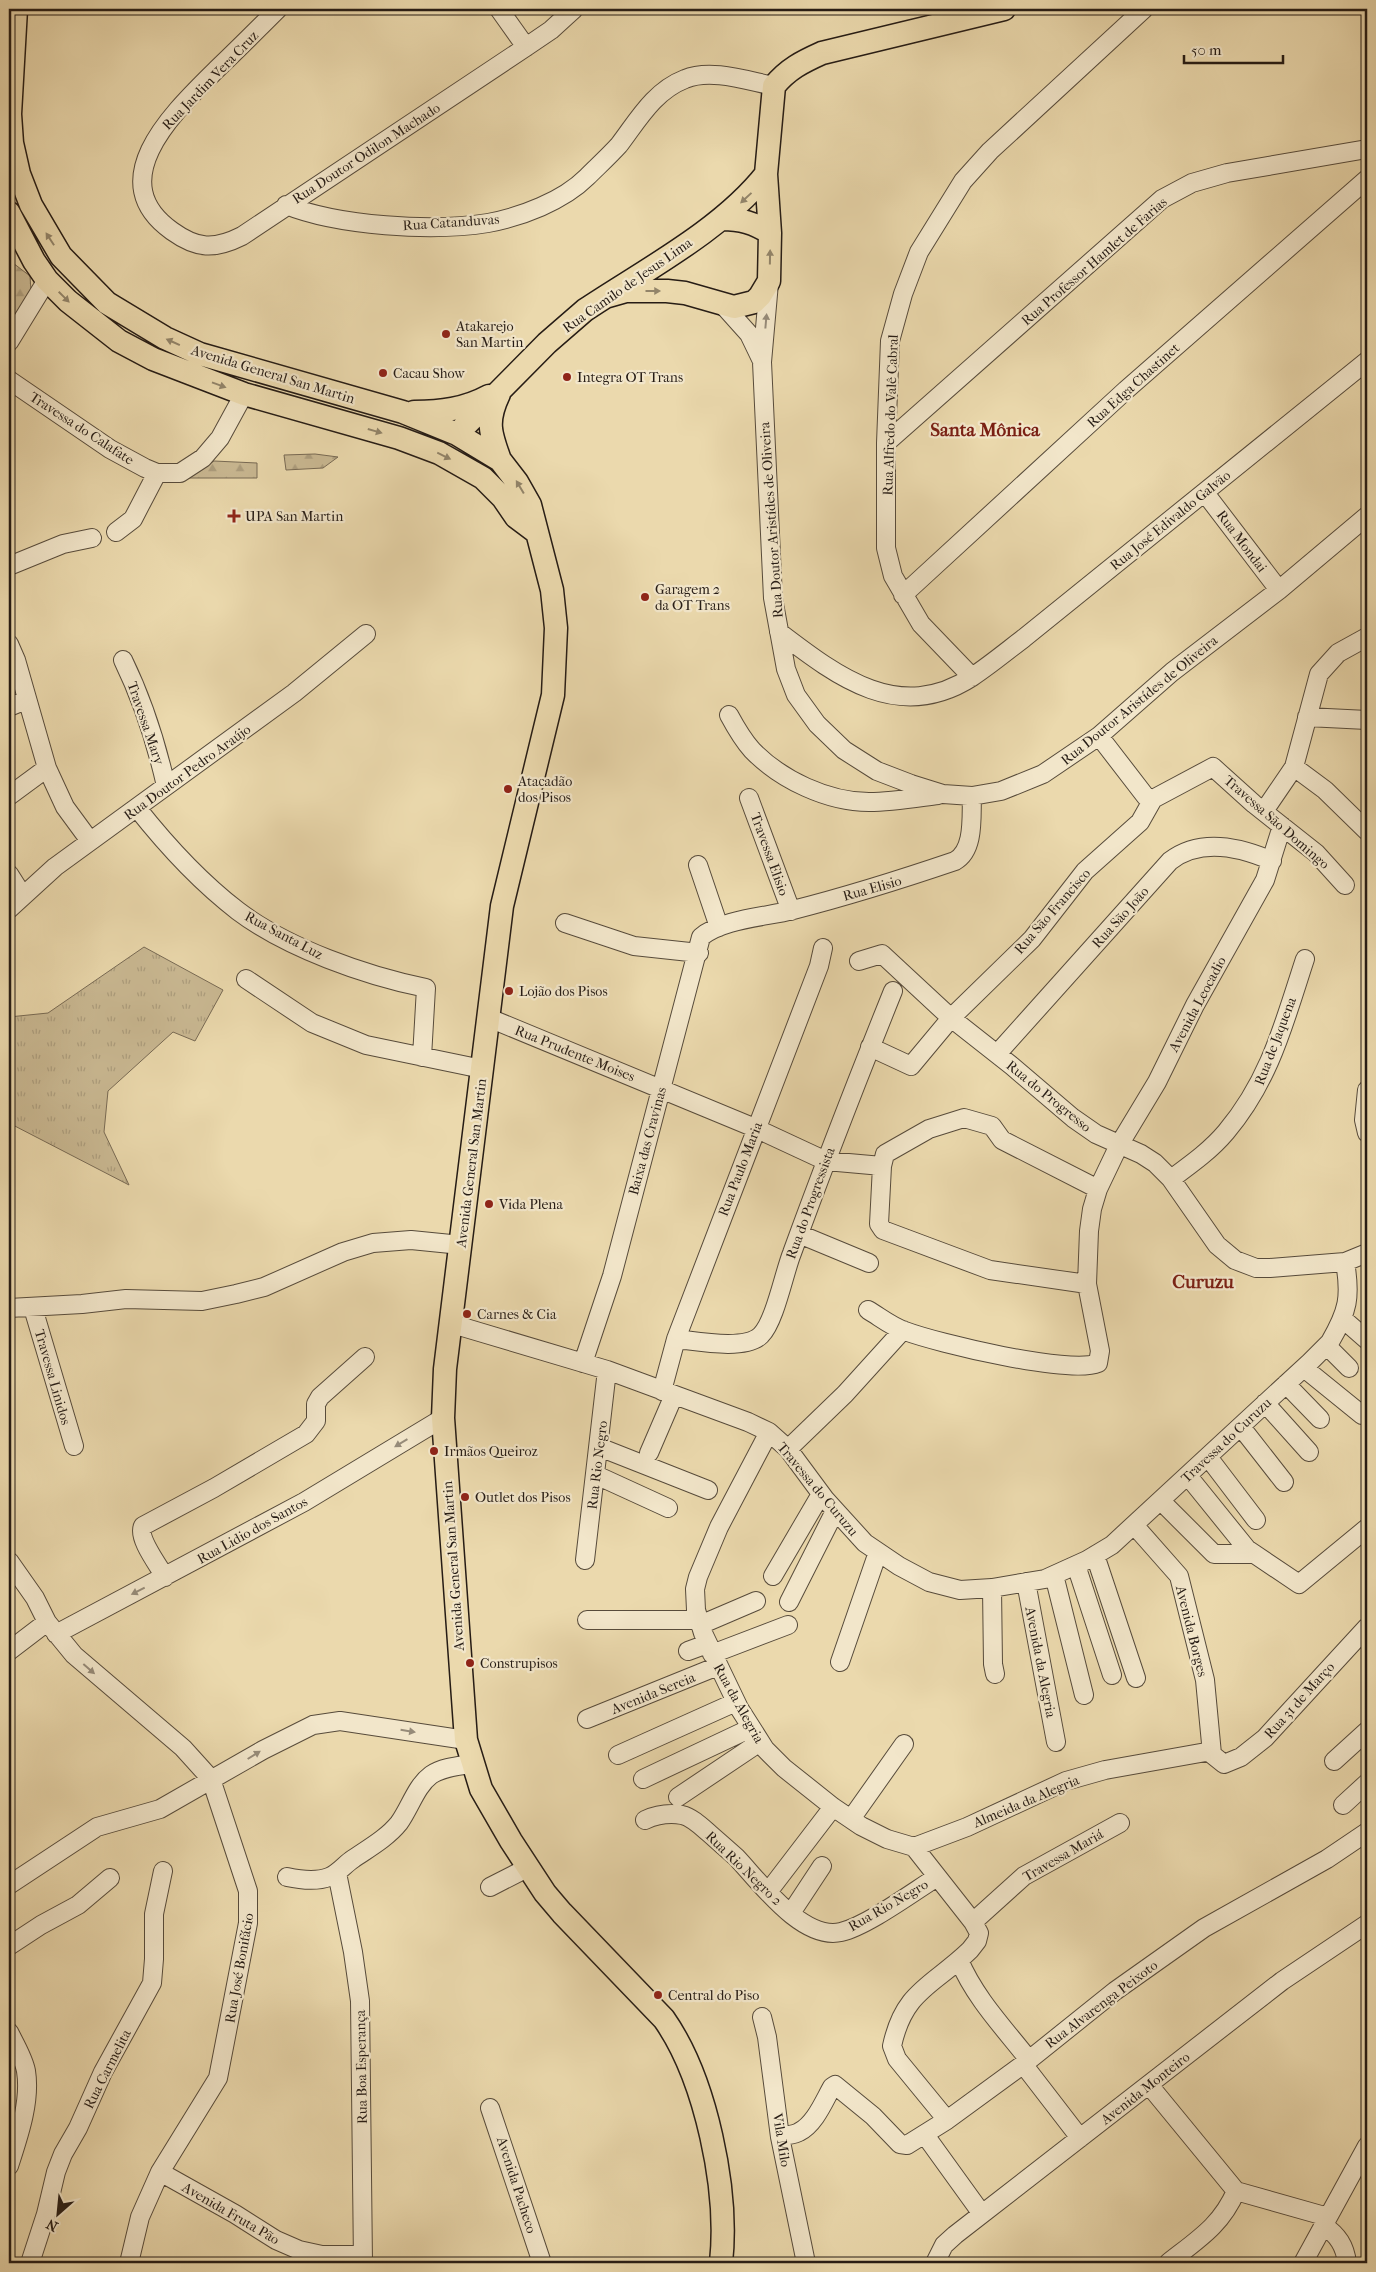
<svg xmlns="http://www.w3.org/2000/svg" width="1376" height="2272" viewBox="0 0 1376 2272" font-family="'IM FELL French Canon',serif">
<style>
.grass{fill:url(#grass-tufts);stroke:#786a54}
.forest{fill:url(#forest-firs);stroke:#786a54}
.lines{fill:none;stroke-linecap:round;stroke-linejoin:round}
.minor-casing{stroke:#574b3b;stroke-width:20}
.major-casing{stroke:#261c15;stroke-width:25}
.minor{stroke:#f2e6ca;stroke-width:18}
.major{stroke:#ebd9ad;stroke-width:22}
.oneway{fill:#928469}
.oneway2{fill:#968b79}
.poi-dot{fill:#8f2418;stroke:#f2e6ca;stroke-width:2}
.labels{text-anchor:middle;stroke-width:4.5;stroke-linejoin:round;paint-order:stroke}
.street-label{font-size:14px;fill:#261c15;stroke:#f2e6ca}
.poi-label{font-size:14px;fill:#261c15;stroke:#f2e6ca;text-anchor:start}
.district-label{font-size:19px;font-weight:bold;fill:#7a1f14;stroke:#f2e6ca}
</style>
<defs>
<pattern id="grass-tufts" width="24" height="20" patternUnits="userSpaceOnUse" patternTransform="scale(1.25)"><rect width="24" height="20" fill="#cab993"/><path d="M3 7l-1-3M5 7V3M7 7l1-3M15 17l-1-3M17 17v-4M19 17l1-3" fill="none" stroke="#ad9e7e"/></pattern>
<pattern id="forest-firs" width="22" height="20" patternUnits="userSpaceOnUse" patternTransform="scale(1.25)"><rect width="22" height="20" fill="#cab993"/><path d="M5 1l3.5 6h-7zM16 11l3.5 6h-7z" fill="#ad9e7e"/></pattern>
</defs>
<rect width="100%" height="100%" fill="#ebd9ad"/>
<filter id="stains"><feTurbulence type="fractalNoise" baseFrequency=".004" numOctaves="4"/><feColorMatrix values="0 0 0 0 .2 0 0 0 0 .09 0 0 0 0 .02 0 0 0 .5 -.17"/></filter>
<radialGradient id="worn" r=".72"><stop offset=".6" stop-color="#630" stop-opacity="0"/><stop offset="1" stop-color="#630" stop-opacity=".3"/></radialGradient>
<!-- grass -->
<path class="grass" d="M144 947 223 990 195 1041 173 1032 108 1091 104 1132 129 1185 9 1123V1017L48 1013Z"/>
<!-- forest -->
<path class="forest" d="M9 248 13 263 30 276 31 291 9 323Z
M315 454 338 457 323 468 286 470 284 455Z
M214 461 257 463V478H188Z"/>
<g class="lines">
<!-- minor casing -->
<g class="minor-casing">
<path id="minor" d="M278 9C258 29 237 50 216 70 176 110 100 180 172 231 197 249 214 250 242 236L526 47 551 30 574 9
M499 9 526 47
M286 205C338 226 432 232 488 223 521 217 563 201 587 177 597 167 609 156 619 145 638 120 654 91 685 79 711 68 748 81 774 86
M769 283 762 362 773 598 786 669 796 695 817 724 844 750 877 771 911 784 943 794 972 796 1001 791 1043 774 1099 736 1172 672 1279 590 1367 516
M723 305 749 334 762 361
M9 342 47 280
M9 380 110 449 145 468 157 473H180L203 458 220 438 244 394
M886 443 1162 199 1192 183 1227 173 1367 149
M1205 493 1279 590
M116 532 133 519 157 473
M9 566 63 544 92 538
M903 595 1126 390 1367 179
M779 632C838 677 899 724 972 677 990 665 1007 651 1024 638L1367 361
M9 644 16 660 47 768 65 807 90 841
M123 660C143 701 156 742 166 786
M972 677 921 624 893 576 886 548V443L890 341 903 294 919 252 963 181 990 151 1144 9
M9 707 26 700
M729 715C736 728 743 740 752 750 781 780 828 802 869 802 892 802 915 798 938 795
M1307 717 1367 720
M1099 736 1146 797 1153 799
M1294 767 1325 790 1367 831
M9 796 47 768
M749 798 791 911
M1153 799 1213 767 1254 804 1316 853 1345 885
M137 808C167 846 199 881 238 911 287 948 366 976 426 988L422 1057
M1264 811 1294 767 1319 674 1338 653 1367 637
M698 865 719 927
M9 874 23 896
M9 909 55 867 294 693 366 634
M565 923 634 946 699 953
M859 961 882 954 951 1018 1012 1066 1073 1118 1096 1134 1141 1154 1155 1163 1171 1179 1217 1245 1235 1260 1256 1268H1270L1345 1262 1367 1253
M246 979 312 1023 366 1045 482 1069
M489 1018 755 1128 826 1161 882 1166
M870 1047 911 1066 951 1018 1032 939 1085 871 1140 822 1153 799
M997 1054 1170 861C1200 838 1240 847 1272 861
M1367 1090 1364 1120 1367 1133
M1171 1179C1190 1165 1210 1151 1226 1132 1270 1080 1284 1023 1305 959
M799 1234 869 1263
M1087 1284 990 1270 883 1230 879 1224 882 1166 885 1154 929 1129 964 1118 992 1126 1002 1140 1098 1189
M9 1308 82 1304 126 1299 202 1301 236 1294 264 1287 343 1252 373 1243 411 1240 461 1245
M33 1308 74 1446
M868 1310C880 1317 892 1327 905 1331 937 1343 1070 1375 1098 1363L1100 1351 1087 1284 1089 1231 1092 1209 1098 1189 1119 1145 1157 1082 1195 1005 1265 880 1282 826
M1343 1319 1367 1340
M449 1323 607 1370 748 1422 769 1432 788 1449 825 1499 865 1543 899 1566 929 1582 960 1590 992 1588 1045 1579 1087 1560 1112 1545 1310 1362 1330 1342C1348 1311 1351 1297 1345 1262
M676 1339C696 1341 746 1351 761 1335 775 1321 784 1273 792 1253 824 1165 858 1078 893 991
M1327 1346 1349 1368
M583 1363 612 1276 701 937C722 919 766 917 793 910 848 896 902 879 955 861 975 850 971 816 972 796
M1304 1368 1362 1415
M1286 1384 1320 1419
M662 1391 676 1339 819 966 823 948
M1265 1403 1309 1452
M1241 1427 1284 1482
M769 1432 719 1527 698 1577 695 1589 696 1610 703 1633 739 1708 765 1749 784 1768 833 1807 861 1826 887 1839 914 1847 973 1922
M599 1447 708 1490
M788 1449 845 1394 903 1330
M649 1453 674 1395
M1208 1457 1256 1520
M596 1475 668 1508
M1188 1476 1247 1549 1299 1584 1367 1528
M1161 1501 1214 1554H1254
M1134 1525 1179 1576 1205 1680 1212 1754
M1095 1555 1136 1678
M585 1560 607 1370
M9 1561 35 1598 47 1622 74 1655 183 1748 211 1779 248 1891V1923L218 2078 160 2172 140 2217 129 2263
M1076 1565 1112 1675
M1054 1575 1084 1695
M773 1576 821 1494
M165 1577C159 1566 137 1538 143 1526L214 1488 306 1434 316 1421V1404L320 1397 365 1357
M1026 1582 1056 1742
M992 1588 993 1664 995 1674
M789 1602 835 1511
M587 1620H699
M700 1625 756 1601
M56 1634 304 1502 443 1418
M9 1651 47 1622
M688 1651 707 1644
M712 1654 788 1625
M840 1662 878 1552
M587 1719 718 1666
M618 1755 736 1702
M1334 1761 1367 1731
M643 1779 751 1728
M678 1797 760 1742
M1343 1805 1367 1783
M851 1819 904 1744
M645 1820C656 1815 670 1813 682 1815 692 1817 703 1828 710 1834 719 1842 727 1849 736 1857 759 1881 802 1941 841 1932 867 1926 913 1892 937 1877
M914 1847 967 1827 1066 1781 1105 1770 1206 1752H1209L1224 1764 1241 1757 1265 1738 1367 1627
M337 1873 353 1952 360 2001 363 2263
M287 1877C301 1880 316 1882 329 1877 339 1873 345 1864 353 1859 369 1848 387 1838 399 1823 410 1808 416 1786 431 1775 443 1767 459 1766 472 1764
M9 1885 97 1827 160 1809 263 1750 313 1725 340 1721 466 1740
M490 1887 529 1867
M768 1892 833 1807
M791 1913 822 1866
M9 1946 41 1925 78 1905 110 1878
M959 1960C975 1998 1004 2028 1029 2060
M762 2017 767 2037 780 2137 806 2263
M9 2032C15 2044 24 2059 26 2071 31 2102 18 2138 9 2166
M1023 2064 1080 2138
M1149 2085 1236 2191
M490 2108 542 2263
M947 2120 897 2059 892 2046C904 1990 933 1986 970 1950L977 1941 979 1933 973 1922 1024 1876 1120 1823
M925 2135 982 2214
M780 2137C786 2135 794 2135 799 2132 815 2124 824 2101 832 2087L835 2085 873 2116 900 2144 907 2145 947 2120 1029 2060 1115 1991 1204 1928 1327 1859 1367 1832
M160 2172 235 2214 276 2240 299 2250 322 2255H363
M1236 2191 1328 2217
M1323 2225C1338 2235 1345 2246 1347 2263
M30 2263 46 2214 56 2172 63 2154 78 2128 103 2072 152 1983 154 1959V1914L163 1871
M935 2263 944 2245 955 2235 1282 1981 1367 1924
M1168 2263C1197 2240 1221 2226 1236 2191
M1303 2263 1367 2146"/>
</g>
<!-- major casing -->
<g class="major-casing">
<path id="major" d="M16 9 10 114 12 143 19 174 31 205 61 256 107 303 165 338 200 354 403 412 457 434 500 460 517 482 530 505 552 590 556 628 553 695 502 906 445 1369 443 1418 466 1740 481 1789 511 1841 545 1893 562 1913 664 2019C706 2079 729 2190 721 2263
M9 213 34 261 47 280 68 301 119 341 153 359 244 394 399 438 439 453 483 478 503 498 516 517 536 532
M722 219C741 219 754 223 770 233
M605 297 626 291H667L685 293 734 307 754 302 760 296 769 281 770 233 766 174 774 86C788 69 802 62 822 53L1004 9
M499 394C486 421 490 433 500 460
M414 412C441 412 465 409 489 396
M457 434 547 343 585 310C645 270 722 230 766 174"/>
</g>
<!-- minor -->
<use href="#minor" class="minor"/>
<!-- major -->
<use href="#major" class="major"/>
</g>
<!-- one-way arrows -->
<defs><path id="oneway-solid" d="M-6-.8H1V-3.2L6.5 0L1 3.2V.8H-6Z" transform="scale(1.25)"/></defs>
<g class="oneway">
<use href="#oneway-solid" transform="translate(746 198) rotate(137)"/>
<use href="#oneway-solid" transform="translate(50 239) rotate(-123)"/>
<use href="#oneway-solid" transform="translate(770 257) rotate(-89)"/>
<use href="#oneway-solid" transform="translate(653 291)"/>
<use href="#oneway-solid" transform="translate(64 297) rotate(45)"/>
<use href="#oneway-solid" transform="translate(173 342) rotate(-156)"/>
<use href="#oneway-solid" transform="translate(219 385) rotate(20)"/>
<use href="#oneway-solid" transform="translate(375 431) rotate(16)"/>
<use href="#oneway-solid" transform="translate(444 456) rotate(26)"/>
<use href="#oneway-solid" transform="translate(520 487) rotate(-121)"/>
</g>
<g class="oneway2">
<use href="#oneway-solid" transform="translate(766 321) rotate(-85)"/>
<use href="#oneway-solid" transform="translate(401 1443) rotate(149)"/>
<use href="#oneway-solid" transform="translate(138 1591) rotate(153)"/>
<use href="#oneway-solid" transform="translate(89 1669) rotate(41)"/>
<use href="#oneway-solid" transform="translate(408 1731) rotate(9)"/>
<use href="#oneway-solid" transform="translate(254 1755) rotate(-32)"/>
</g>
<!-- markers -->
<g class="poi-dot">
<circle cx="446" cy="334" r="5"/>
<circle cx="383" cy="373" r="5"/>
<circle cx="567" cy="377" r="5"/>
<path d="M231.5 508.5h5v5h5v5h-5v5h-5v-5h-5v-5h5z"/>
<circle cx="645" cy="597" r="5"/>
<circle cx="508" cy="789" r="5"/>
<circle cx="509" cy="991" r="5"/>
<circle cx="489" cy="1204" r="5"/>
<circle cx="467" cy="1314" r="5"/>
<circle cx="434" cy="1451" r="5"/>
<circle cx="465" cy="1497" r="5"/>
<circle cx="470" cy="1663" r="5"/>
<circle cx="658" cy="1995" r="5"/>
</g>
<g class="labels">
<!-- street labels -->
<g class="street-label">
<text transform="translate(210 80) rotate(-46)" y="5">Rua Jardim Vera Cruz</text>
<text transform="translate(366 153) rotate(-33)" y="5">Rua Doutor Odilon Machado</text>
<text transform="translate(451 222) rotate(-4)" y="5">Rua Catanduvas</text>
<text transform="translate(1094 261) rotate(-41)" y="5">Rua Professor Hamlet de Farias</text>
<text transform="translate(627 285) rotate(-35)" y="5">Rua Camilo de Jesus Lima</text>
<text transform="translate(273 374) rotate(17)" y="5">Avenida General San Martin</text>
<text transform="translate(1133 385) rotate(-42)" y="5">Rua Edga Chastinet</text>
<text transform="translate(890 415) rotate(-88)" y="5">Rua Alfredo do Valê Cabral</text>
<text transform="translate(82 428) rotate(33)" y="5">Travessa do Calafate</text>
<text transform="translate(771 520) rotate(-94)" y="5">Rua Doutor Aristídes de Oliveira</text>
<text transform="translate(1170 520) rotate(-39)" y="5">Rua José Edivaldo Galvão</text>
<text transform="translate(1242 541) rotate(53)" y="5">Rua Mondai</text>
<text transform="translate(1139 700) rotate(-39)" y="5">Rua Doutor Aristídes de Oliveira</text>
<text transform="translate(146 723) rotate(71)" y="5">Travessa Mary</text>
<text transform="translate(187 772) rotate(-36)" y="5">Rua Doutor Pedro Araújo</text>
<text transform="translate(1277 822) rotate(41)" y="5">Travessa Sāo Domingo</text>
<text transform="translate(770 854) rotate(70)" y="5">Travessa Elisio</text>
<text transform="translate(872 888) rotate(-16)" y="5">Rua Elisio</text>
<text transform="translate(1052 911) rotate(-49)" y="5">Rua São Francisco</text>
<text transform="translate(1120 917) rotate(-48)" y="5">Rua São João</text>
<text transform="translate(284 935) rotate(28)" y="5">Rua Santa Luz</text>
<text transform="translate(1197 1004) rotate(-62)" y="5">Avenida Leocadio</text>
<text transform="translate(1275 1041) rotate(-69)" y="5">Rua de Jaquena</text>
<text transform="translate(575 1053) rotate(22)" y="5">Rua Prudente Moises</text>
<text transform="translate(1049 1096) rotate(39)" y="5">Rua do Progresso</text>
<text transform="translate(647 1141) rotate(-75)" y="5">Baixa das Cravinas</text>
<text transform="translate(471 1163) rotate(-83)" y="5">Avenida General San Martin</text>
<text transform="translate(740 1169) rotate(-69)" y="5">Rua Paulo Maria</text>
<text transform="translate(810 1203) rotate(-70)" y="5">Rua do Progressista</text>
<text transform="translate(53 1377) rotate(74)" y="5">Travessa Linidos</text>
<text transform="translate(1226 1440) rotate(-43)" y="5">Travessa do Curuzu</text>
<text transform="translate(597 1465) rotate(-83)" y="5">Rua Rio Negro</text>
<text transform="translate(818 1489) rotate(50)" y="5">Travessa do Curuzu</text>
<text transform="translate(252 1530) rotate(-29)" y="5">Rua Lidio dos Santos</text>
<text transform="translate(453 1566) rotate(-94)" y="5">Avenida General San Martin</text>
<text transform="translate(1192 1631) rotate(76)" y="5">Avenida Borges</text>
<text transform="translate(1041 1662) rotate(79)" y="5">Avenida da Alegria</text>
<text transform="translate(653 1693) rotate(-22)" y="5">Avenida Sereia</text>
<text transform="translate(1299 1700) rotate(-48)" y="5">Rua 31 de Março</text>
<text transform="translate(739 1703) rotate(61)" y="5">Rua da Alegria</text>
<text transform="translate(1026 1801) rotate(-23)" y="5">Almeida da Alegria</text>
<text transform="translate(1063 1855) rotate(-30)" y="5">Travessa Mariá</text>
<text transform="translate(744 1868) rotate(44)" y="5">Rua Rio Negro 2</text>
<text transform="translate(888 1905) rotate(-30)" y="5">Rua Rio Negro</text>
<text transform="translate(239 1968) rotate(-80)" y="5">Rua José Bonifácio</text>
<text transform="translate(1101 2004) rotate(-37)" y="5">Rua Alvarenga Peixoto</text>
<text transform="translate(361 2067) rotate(-91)" y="5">Rua Boa Esperança</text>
<text transform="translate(107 2069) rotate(-63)" y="5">Rua Carmelita</text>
<text transform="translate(1145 2088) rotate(-38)" y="5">Avenida Monteiro</text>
<text transform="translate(782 2140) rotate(81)" y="5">Vila Milo</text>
<text transform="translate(517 2185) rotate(72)" y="5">Avenida Pacheco</text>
<text transform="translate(231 2213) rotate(30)" y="5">Avenida Fruta Pão</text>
</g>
<!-- poi labels -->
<g class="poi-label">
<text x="456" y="331">Atakarejo<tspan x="456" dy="16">San Martin</tspan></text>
<text x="393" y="378">Cacau Show</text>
<text x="577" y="382">Integra OT Trans</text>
<text x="245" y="521">UPA San Martin</text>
<text x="655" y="594">Garagem 2<tspan x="655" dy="16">da OT Trans</tspan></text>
<text x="518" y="786">Atacadão<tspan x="518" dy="16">dos Pisos</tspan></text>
<text x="519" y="996">Lojão dos Pisos</text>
<text x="499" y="1209">Vida Plena</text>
<text x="477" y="1319">Carnes &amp; Cia</text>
<text x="444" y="1456">Irmãos Queiroz</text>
<text x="475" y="1502">Outlet dos Pisos</text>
<text x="480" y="1668">Construpisos</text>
<text x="668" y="2000">Central do Piso</text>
</g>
<!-- district labels -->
<g class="district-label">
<text x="985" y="436">Santa Mônica</text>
<text x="1203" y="1288">Curuzu</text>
</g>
</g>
<!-- margin -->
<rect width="1376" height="2272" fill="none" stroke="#ebd9ad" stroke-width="30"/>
<rect x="10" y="10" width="1356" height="2252" fill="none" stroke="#261c15" stroke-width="2.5"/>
<rect x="15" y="15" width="1346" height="2242" fill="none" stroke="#261c15"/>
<!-- north arrow -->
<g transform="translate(58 2214) rotate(207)" stroke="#f2e6ca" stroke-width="4" paint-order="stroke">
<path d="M0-4L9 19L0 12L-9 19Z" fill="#261c15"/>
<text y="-8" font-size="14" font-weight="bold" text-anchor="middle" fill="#261c15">N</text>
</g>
<!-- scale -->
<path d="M1184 55v8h99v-8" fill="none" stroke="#261c15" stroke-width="2.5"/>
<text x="1191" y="55" font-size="15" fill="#261c15" stroke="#f2e6ca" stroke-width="4" paint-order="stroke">50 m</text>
<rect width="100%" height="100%" filter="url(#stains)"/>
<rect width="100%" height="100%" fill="url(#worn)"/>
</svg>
